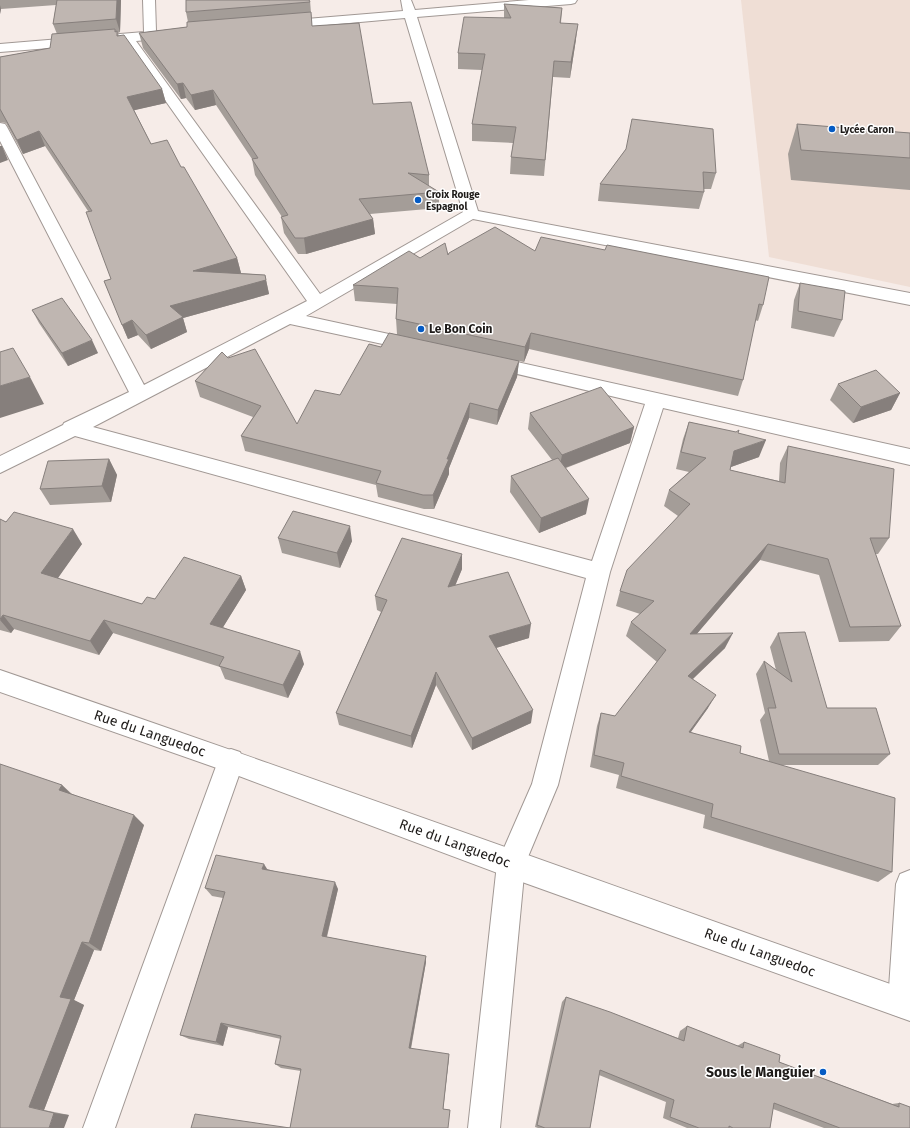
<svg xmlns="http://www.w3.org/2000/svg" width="910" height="1128" font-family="'Fira Sans',sans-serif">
<rect width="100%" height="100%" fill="#f6ece8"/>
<path fill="#efded5" d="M741 0H910V287L769 257Z"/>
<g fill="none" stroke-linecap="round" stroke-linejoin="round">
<defs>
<path id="minor" d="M143 0H155L156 31H174L176 34 174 37 170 38 136 41 320 294 463 212 405 18 282 29 278 28 276 25 278 22 282 21 403 11 401 0H411L415 10 529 0H577L575 3 571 4 417 17 478 211 910 293V305L473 219 306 316 421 341 424 345 421 349 415 351 290 324 93 427 592 561 645 404 483 366 481 362 483 358 490 356 910 449V465L663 408 610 572 558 785 525 864 500 1128H468L497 864 532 784 586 578 75 436 0 473V456L63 425 64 423 129 392 0 141V123L5 124 7 127 144 385 307 301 124 42 0 52V44L144 32Z
M231 749 240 752 244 761 115 1128H83L218 761 222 752Z
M910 870V1015L903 1018 892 1014 888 1003 896 884 900 874Z"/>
<path id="major" d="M0 670C304 774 607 884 910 991V1021L511 878 231 773 0 692Z"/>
</defs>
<use href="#minor" stroke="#a19894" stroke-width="2"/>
<use href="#major" stroke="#a19894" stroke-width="2"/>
<use href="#minor" fill="#fff" fill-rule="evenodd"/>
<use href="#major" fill="#fff" fill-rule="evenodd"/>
</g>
<path fill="#a49d98" d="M0 0H121L120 32 118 33 119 36 162 89 166 103 134 110 151 144 181 167 237 258 241 273H239L265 275 269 294 183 318 187 332 151 349 138 335 128 339 104 281 111 279 88 211 45 146 23 154 6 123 0 122V57L50 48 57 34 53 24 56 5 1 9 0 14Z
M310 0 312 26 429 175V186L439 192V208L370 214 373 219 375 234 306 254H298L284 233 281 217H282L255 175 252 159 216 105 195 110 186 98 181 99 143 48 139 33 187 27 188 22 186 12Z
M504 4 562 8 561 23 576 39 570 78 553 77 544 176 510 174 511 157 513 143 472 141V124L482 70 458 69V53L504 18Z
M797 124 910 133V190L791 180 788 154Z
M626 149 716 173 711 189H704V192L699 209 598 201 600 184Z
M535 251 763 305 758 321 755 320 743 380 738 396 529 349 524 362 519 361 517 377 497 425 469 418 449 468V474L434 509H424L378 497 376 485 245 451 241 436 253 417 200 397 195 381 222 352 297 424 340 395 381 347 397 334 396 319 397 304 355 301 353 285 420 258 448 255Z
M800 283 842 320 834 337 791 328 794 300Z
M32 310 98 353 68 366 39 323Z
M838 384 900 393 891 410 853 423 830 400Z
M530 413 634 427 630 443 566 468 586 514 539 533 510 492 511 476 552 460 528 429Z
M689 422 738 433 759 457 731 467 730 470 779 481 780 463 788 446 889 538 878 554H875L901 626 889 641 839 642 819 575 760 560 696 634 725 648 692 680 708 708 691 732 740 753 769 761 760 720 765 713 756 674 764 661 776 670 770 647 778 633 827 708 890 754 878 765H782L892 872 878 882 703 828 705 815 616 788 619 775 590 767 597 726 601 713 615 716 657 662 626 636 631 622 640 614 616 606 620 591 678 516 664 506 669 490 689 472 676 469 683 439Z
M109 459 117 475 111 502 50 505 40 489Z
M0 519 6 522 82 544 57 578 142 604 155 599 241 576 246 590 223 627 304 664 288 698 225 679 220 667 113 633 99 655 14 629 11 633 0 630Z
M278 538 352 541 340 568 282 553Z
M462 569 455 585 529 638 496 648 531 723 472 750 436 685 412 748 339 725 336 713 381 612 377 610 375 596Z
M62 785 72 794 144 825 101 951 94 950 74 1000 84 1005 44 1110 69 1115 0 1128Z
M267 869 338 889 327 937 426 956V962L411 1049 449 1057 443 1109 450 1110V1112L290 1128 301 1071 281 1068 275 1064 281 1039 228 1027 223 1046 189 1039 180 1035 223 898 212 896 205 888Z
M566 997 678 1038 680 1031 687 1026 737 1046 744 1042 779 1062 892 1104 899 1103 910 1128H824L773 1109 770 1128H687L663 1118 666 1102 599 1075 590 1128H538L535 1127 562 1002Z"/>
<path fill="#867f7c" d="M117 0H121L120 32 116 19Z
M0 5 1 9 0 14Z
M578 24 576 39 570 78 571 62Z
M183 83 186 98 181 99 177 84Z
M162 89 166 103 131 111 127 97Z
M213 90 216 105 195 110 191 95Z
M39 131 45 146 23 154 17 140Z
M0 146H2L8 160 0 163Z
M373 219 375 234 306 254 304 238Z
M237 258 241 273 197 286 193 271Z
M265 275 269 294 183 318 187 332 151 349 146 335 170 306Z
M132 320 138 335 128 339 122 325Z
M531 333 529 349 524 362 525 347Z
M92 340 98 353 68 366 62 353Z
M519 361 517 377 497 425 498 410Z
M30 377 44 404 0 418V386Z
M900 393 891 410 853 423 861 407Z
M470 403 469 418 449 468V474L434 509 433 495 447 459Z
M634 427 630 443 559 470 562 455Z
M766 440 759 457 728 468 734 451Z
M109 459 117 475 111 502 102 486Z
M589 499 586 514 539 533 541 518Z
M350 526 352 541 340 568 337 553Z
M73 529 82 544 51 588 41 573Z
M768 544 760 560 684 649 690 634Z
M462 554V569L449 601 448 587Z
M241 576 246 590 217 637 210 624Z
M3 615 14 629 11 633 0 620Z
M104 620 113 633 99 655 90 641Z
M531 624 529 638 489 650V636Z
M733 633 725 648 681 690 688 676Z
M300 651 304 664 288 698 283 685Z
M436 672V685L412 748 411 736Z
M716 695 708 708 682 744 689 732Z
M533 710 531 723 472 750V738Z
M62 785 73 796 59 790Z
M134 815 144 825 101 951 89 943Z
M264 864 269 872 262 869Z
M335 882 338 889 325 943 322 936Z
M82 942 94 950 74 1000 84 1005 44 1110 29 1107 60 997Z
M426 956V962L410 1052 409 1048Z
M221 1023 228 1027 223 1046 216 1042Z
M449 1054V1057L443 1111V1109Z
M54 1113 69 1115 64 1128H49Z"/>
<path fill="#bfb6b1" stroke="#867f7c" d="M57 0H117L116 19 53 24Z
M186 0H309L310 2 186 12Z
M504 4 562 8 560 23 578 24 571 62 554 61 545 160 511 157 516 127 472 124 485 54 458 53 464 17 511 18Z
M311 12 312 26 359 23 373 104 411 102 429 175 408 173 439 192 359 199 373 219 304 238H295L281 217 288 215 252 159 258 158 213 90 191 95 183 83 177 84 139 33 187 27V22Z
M115 29V32L117 31V36L124 35 162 89 127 97 151 144 167 140 181 167H184L237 258 193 271 265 275 266 280 170 306 183 317 146 335 132 320 122 325 104 281 111 279 86 212 92 211 39 131 17 140 0 109V57L50 48 52 34Z
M632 119 713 129 716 173 703 172 704 192 600 184 626 149Z
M797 124 910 133V158L801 150Z
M495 227 535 251 541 237 605 250 607 245 769 277 763 305 759 304 743 380 531 333 525 347 396 319 398 288 353 285 409 251 420 258 445 243 448 255 449 253Z
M800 283 845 291 842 320 798 311Z
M62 298 92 340 62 353 32 310Z
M389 333 519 361 498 410 470 403 447 459H449L433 495H423L376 483 381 471 241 436 261 406 195 381 222 352 228 358 255 349 297 424 315 390 340 395 369 344 381 347Z
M13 348 30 377 0 386V352Z
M876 370 900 393 861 407 838 384Z
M601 387 634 427 562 455 530 413Z
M689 422 736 432 739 430 738 433 766 440 734 451 730 470 785 483 788 446 894 469 889 538H870L901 626 850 627 828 559 768 544 690 634 733 633 688 676 716 695 689 732 741 746 740 753 895 798 892 872 711 817 713 804 621 776 624 763 594 755 601 713 615 716 666 650 631 622 654 601 620 591 627 570 690 504 669 490 706 458 681 452Z
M558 458 589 499 541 518 511 476Z
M109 459 102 486 40 489 48 461Z
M293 511 350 526 337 553 278 538Z
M14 512 73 529 41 573 142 604 147 597 155 599 184 557 241 576 210 624 300 651 283 685 219 666 224 657 104 620 90 641 3 615 0 619V519L6 522Z
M402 538 462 554 448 587 508 572 531 624 489 636 533 710 472 738 436 672 411 736 336 713 387 600 375 596Z
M805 632 827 708H876L890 754H779L768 708H776L764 661 792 682 778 633Z
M0 764 62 785 59 790 134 815 89 943 82 942 60 997 71 999 29 1107 54 1113 49 1128H0Z
M216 855 264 864 262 869 335 882 322 936 426 956 409 1048 449 1054 443 1109 450 1110 448 1128H191L195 1114 290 1128 301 1069 275 1064 281 1036 221 1023 216 1042 180 1035 225 892 205 888Z
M566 997 610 1012 684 1041 687 1026 743 1048 744 1042 780 1055 779 1062 899 1107V1103L910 1107V1128H840L774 1103 770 1128H733L729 1126V1128H699L670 1117 674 1100 600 1070 590 1128H545L537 1125Z"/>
<g fill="#055bc4" stroke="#fff" stroke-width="1.5">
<circle cx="832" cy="129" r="4"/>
<circle cx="418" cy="200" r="4"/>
<circle cx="421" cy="329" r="4"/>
<circle cx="823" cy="1072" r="4"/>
</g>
<g text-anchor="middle" stroke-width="3" stroke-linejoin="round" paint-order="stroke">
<g font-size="10" font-weight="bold" fill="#1e1b19" stroke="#fff" text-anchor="start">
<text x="840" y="133">Lycée Caron</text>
<text x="426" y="198">Croix Rouge<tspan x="426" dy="12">Espagnol</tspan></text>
</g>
<g font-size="12" font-weight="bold" fill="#1e1b19" stroke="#fff" text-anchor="start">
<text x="429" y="333">Le Bon Coin</text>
</g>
<g font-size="14" fill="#1e1b19" stroke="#fff">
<text transform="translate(150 733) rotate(19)" y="5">Rue du Languedoc</text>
<text transform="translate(455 843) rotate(20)" y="5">Rue du Languedoc</text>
<text transform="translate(760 952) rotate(20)" y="5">Rue du Languedoc</text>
</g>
<g font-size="14" font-weight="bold" fill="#1e1b19" stroke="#fff" text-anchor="end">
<text x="815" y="1077">Sous le Manguier</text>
</g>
</g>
</svg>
